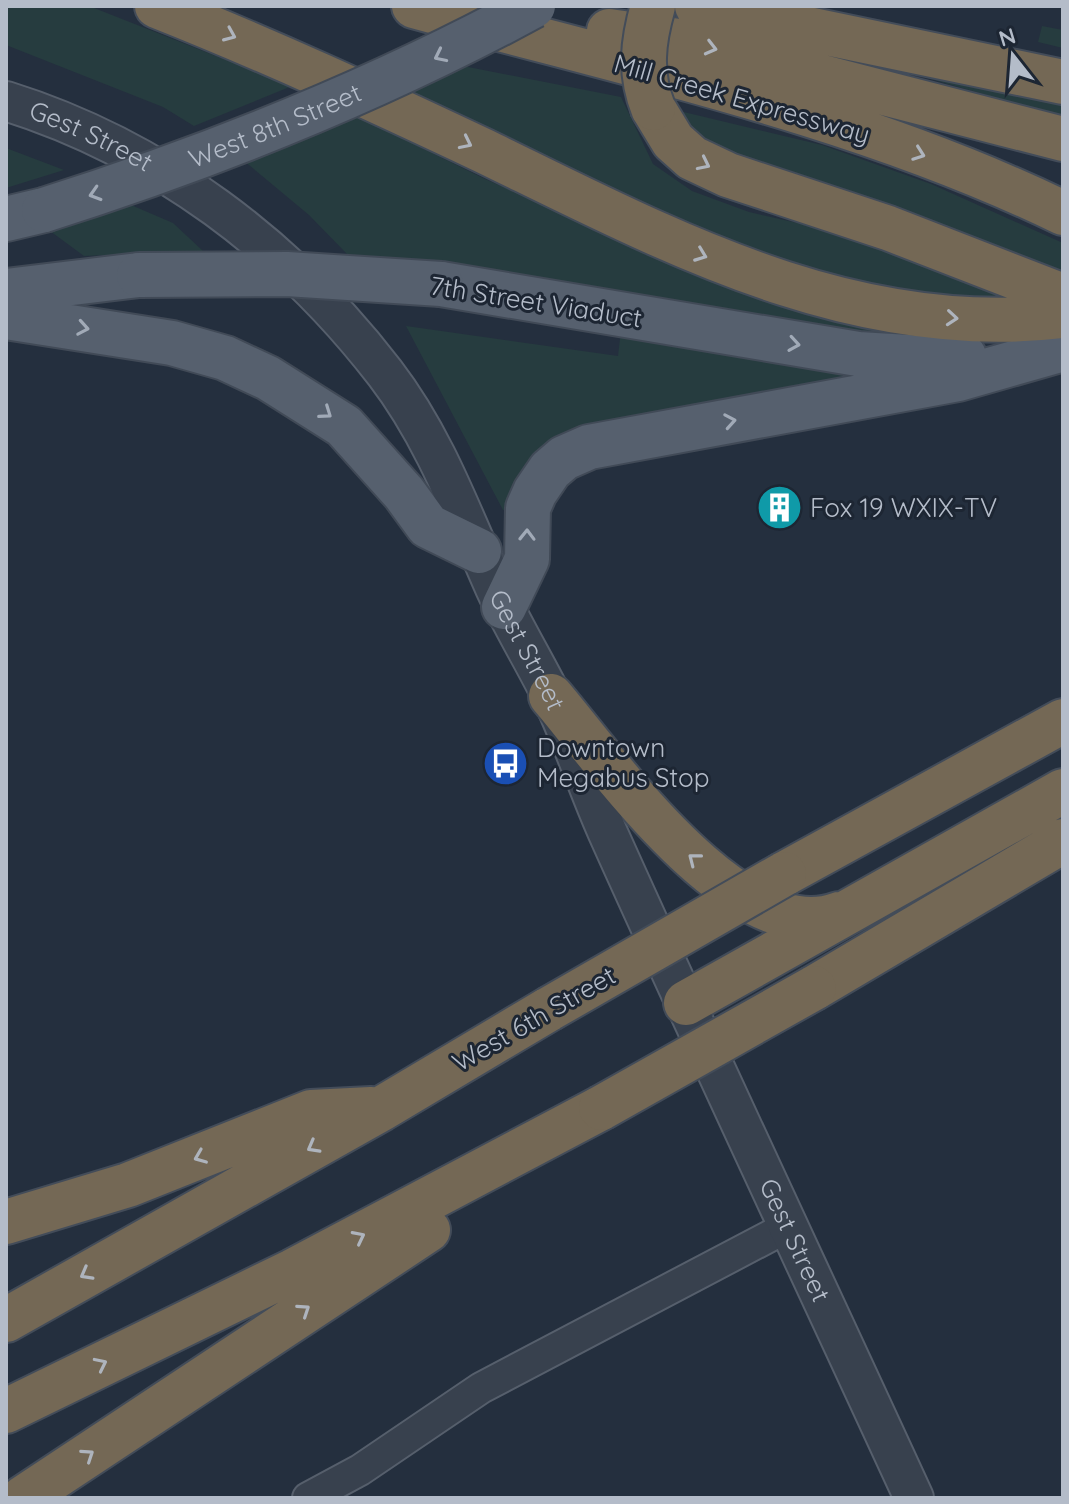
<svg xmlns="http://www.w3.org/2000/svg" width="1069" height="1504" font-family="Quicksand,sans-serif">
<rect width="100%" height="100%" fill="#242f3e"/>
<path fill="#263c3f" d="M6 6H89L292 86 194 126 163 107 6 45Z
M1042 26 1063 30V48L1038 42Z
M850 56 1063 99V117Z
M458 65 621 97 653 164 692 191 749 212 846 234 1019 296 978 303 778 269 402 94Z
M667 108 822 145 931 184 1063 243V271L954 230 708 151Z
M353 114 485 179 647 248 923 332 921 343 347 254 309 215 243 160Z
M6 148 64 170 6 188Z
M124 202 173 223 203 251 84 256 46 228Z
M406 326 618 356 621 330 872 372 657 420 516 510H503Z"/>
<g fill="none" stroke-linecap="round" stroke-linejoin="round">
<defs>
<path id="minor" d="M308 1498 360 1470 481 1388 789 1226"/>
<g id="tertiary">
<path id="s1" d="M6 101C159 149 288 247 385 373 435 438 462 514 495 588 512 625 533 659 551 695 572 739 587 786 607 831 707 1054 812 1276 914 1498"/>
</g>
<path id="primary" d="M6 219 44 210
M441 284 858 354 925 358 964 356
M6 291 139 275
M6 317 172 343 225 358 268 378 344 426 404 493 428 526 479 551
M504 607 527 559 528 508 535 492 550 470 564 458 589 447 958 379 1063 349"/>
<path id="motorway" d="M157 6C268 50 376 100 484 151 667 240 852 341 1063 316
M414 6C632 66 859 114 1063 213
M697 6 1063 82
M609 31 686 42 1063 139
M653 108 673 141 692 158 728 175 888 228 1063 296
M551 696C608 763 738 952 839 914
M784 874 1063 721
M814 988 1063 841
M686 1003 1063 791
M6 1222 128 1185 311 1112 371 1109
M6 1320 381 1109 549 1009
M6 1411 293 1271 601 1108
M23 1498 428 1230"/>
</defs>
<use href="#minor" stroke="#565f6c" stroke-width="34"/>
<use href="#tertiary" stroke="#565f6c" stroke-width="42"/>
<use href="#primary" stroke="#414a57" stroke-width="48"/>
<use href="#motorway" stroke="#434c59" stroke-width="48"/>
<use href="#minor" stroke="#38414e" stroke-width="30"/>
<use href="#tertiary" stroke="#38414e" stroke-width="38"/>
<use href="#primary" stroke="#56606e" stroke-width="44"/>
<use href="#motorway" stroke="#746855" stroke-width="44"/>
<defs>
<g id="primary-bridge">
<path id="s2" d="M44 210C214 156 376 91 533 6"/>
<path d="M139 275 287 274 441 284"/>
</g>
<path id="motorway-bridge" d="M653 6C643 41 639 73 653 108
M549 1009 784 874
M601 1108 814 988"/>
</defs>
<use href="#primary-bridge" stroke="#414a57" stroke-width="48" stroke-linecap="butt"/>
<use href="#motorway-bridge" stroke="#434c59" stroke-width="48" stroke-linecap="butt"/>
<use href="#primary-bridge" stroke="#56606e" stroke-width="44"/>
<use href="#motorway-bridge" stroke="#746855" stroke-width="44"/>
</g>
<defs><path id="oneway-chevron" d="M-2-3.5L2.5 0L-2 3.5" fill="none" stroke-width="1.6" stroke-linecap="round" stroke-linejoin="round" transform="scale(2)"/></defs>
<g stroke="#aeb4bd">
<use href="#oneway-chevron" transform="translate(230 35) rotate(23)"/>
<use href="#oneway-chevron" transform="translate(711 48) rotate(14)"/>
<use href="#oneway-chevron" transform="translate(466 143) rotate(26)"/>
<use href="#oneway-chevron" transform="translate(919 154) rotate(20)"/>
<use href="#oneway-chevron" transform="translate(704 164) rotate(26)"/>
<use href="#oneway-chevron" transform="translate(701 255) rotate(21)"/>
<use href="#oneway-chevron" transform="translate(952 318) rotate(5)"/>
<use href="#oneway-chevron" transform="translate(694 859) rotate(-142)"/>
<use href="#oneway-chevron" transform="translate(313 1147) rotate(151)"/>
<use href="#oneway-chevron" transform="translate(200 1157) rotate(158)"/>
<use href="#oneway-chevron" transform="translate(359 1237) rotate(-27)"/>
<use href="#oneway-chevron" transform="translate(86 1274) rotate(151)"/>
<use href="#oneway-chevron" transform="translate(304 1310) rotate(-34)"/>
<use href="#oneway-chevron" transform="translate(101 1364) rotate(-26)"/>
<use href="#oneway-chevron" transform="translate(88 1455) rotate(-34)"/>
</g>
<g stroke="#a1aab7">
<use href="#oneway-chevron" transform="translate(440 56) rotate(154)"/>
<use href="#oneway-chevron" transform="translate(95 194) rotate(163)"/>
<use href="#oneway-chevron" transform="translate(83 328) rotate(10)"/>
<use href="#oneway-chevron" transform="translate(794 344) rotate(9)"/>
<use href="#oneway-chevron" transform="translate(326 413) rotate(35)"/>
<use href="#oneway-chevron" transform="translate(730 421) rotate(-10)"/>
<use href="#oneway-chevron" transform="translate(527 535) rotate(-89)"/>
</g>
<defs>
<symbol id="building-disc" viewBox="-11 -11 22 22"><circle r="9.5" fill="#0f9aa8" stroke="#1d2633"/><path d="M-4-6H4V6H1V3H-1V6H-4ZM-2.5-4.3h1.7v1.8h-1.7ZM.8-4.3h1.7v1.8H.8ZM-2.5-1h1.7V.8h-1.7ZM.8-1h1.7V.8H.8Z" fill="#fff"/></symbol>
<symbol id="bus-disc" viewBox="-11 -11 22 22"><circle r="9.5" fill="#1a4fb4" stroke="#1d2633"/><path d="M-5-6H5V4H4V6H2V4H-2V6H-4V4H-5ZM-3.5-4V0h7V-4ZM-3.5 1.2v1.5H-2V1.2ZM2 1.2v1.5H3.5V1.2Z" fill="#fff"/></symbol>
</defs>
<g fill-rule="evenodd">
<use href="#building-disc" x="754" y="482" width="51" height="51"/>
<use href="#bus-disc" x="480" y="738" width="51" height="51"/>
</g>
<g text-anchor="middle" stroke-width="6" stroke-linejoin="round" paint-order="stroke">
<g font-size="26" fill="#b4bcc9" stroke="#1d2633">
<text transform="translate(742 99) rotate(16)" y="9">Mill Creek Expressway</text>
<text dy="9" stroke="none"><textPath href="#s2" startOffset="246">West 8th Street</textPath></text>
<text dy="9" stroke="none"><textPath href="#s1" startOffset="92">Gest Street</textPath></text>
<text transform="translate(536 302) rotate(9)" y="9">7th Street Viaduct</text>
<text dy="9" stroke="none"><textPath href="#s1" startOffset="786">Gest Street</textPath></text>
<text transform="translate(534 1019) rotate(-30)" y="9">West 6th Street</text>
<text dy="9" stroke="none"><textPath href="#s1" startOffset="1434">Gest Street</textPath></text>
</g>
<g font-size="26" fill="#b4bcc9" stroke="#1d2633" text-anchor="start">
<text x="810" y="517">Fox 19 WXIX-TV</text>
<text x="537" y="757">Downtown<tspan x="537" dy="30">Megabus Stop</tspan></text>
</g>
</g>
<rect width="1069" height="1504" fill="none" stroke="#b4bcc9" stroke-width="16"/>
<g transform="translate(1013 56) rotate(343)" stroke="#1d2633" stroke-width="6" paint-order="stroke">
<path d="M0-6L14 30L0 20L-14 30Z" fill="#b4bcc9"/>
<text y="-12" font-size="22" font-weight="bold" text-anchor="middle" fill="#b4bcc9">N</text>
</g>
</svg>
